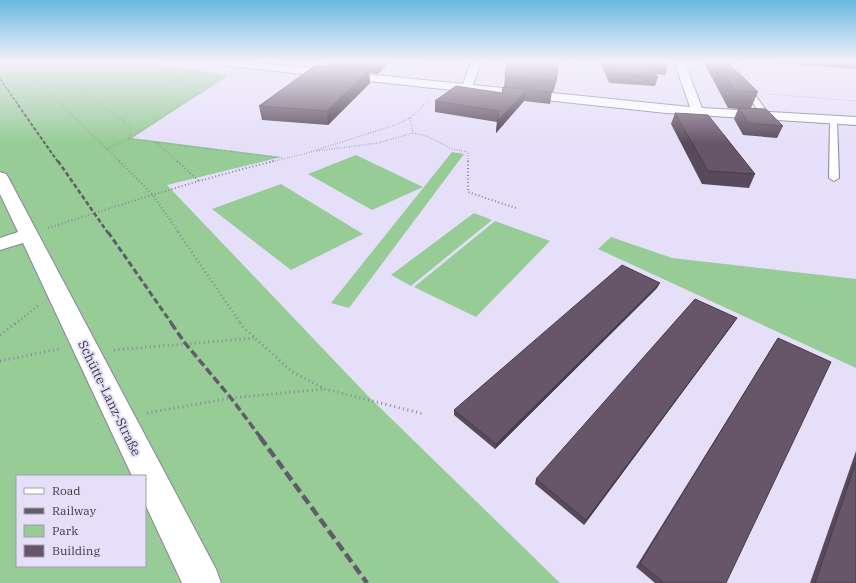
<svg xmlns="http://www.w3.org/2000/svg" width="856" height="583" font-family="'IBM Plex Serif',serif">
<rect width="100%" height="100%" fill="#e6dff9"/>
<path fill="#97cc97" fill-rule="evenodd" d="M0 61H128L229 75 132 138 281 157 167 185 368 396 560 583H0ZM17 476H145V566H17Z
M452 152 464 154 349 308 331 303Z
M356 155 423 187 372 210 308 174Z
M281 184 363 234 291 270 212 209Z
M474 213 492 220 411 286 391 275Z
M495 221 550 241 476 317 414 287Z
M611 237 672 258 856 279V368L598 249Z"/>
<g fill="none" stroke-linecap="round" stroke-linejoin="round">
<defs>
<path id="service" d="M725 61H731L770 116 769 118H763Z
M830 118H836L837 120 839 178 834 181 829 178Z"/>
<path id="minor" d="M206 61H239L463 84 471 61H481L473 85 690 107 674 61H684L702 108 856 117V125L666 113 210 64Z
M0 172 6 174 8 177 216 569 221 583H182L145 504V476H132L23 243 0 250V238L18 232 0 194Z"/>
</defs>
<use href="#service" stroke="#8a839b" stroke-width="2"/>
<use href="#minor" stroke="#8a839b" stroke-width="2"/>
<path stroke="#8c8799" stroke-width="1" stroke-dasharray="0.5 1.5" stroke-linecap="butt" d="M19 61 63 106
M50 61 68 74 83 91 102 106
M128 61 199 70
M572 61 577 84
M395 63 423 64
M747 63 856 71
M0 76 68 74 89 61
M167 85 200 72
M769 94 856 101
M178 106 226 78
M423 106 429 100"/>
<path stroke="#8c8799" stroke-width="1.5" stroke-dasharray="0.5 2" stroke-linecap="butt" d="M62 105 120 162
M100 105 122 120 131 129 129 139 155 142
M410 118 413 133 427 136 452 149 468 152V162
M106 149 129 139 180 105
M317 151 378 143 413 133
M178 162 155 142 283 158
M270 162 304 154 395 125 410 118 424 105"/>
<path stroke="#8c8799" stroke-width="2" stroke-dasharray="1 2.5" stroke-linecap="butt" d="M119 161 152 194 179 233
M177 161 199 181
M468 161V192L516 208
M48 228C123 204 197 180 274 161"/>
<path stroke="#8c8799" stroke-width="2.5" stroke-dasharray="1 3" stroke-linecap="butt" d="M178 232 241 324
M15 324 39 305"/>
<path stroke="#8c8799" stroke-width="3" stroke-dasharray="1 3.5" stroke-linecap="butt" d="M240 323 244 328 291 371 325 389 424 414
M0 335 16 323
M114 350 255 338
M0 361 59 349
M147 413 231 398 324 389"/>
<use href="#service" fill="#fff" fill-rule="evenodd"/>
<use href="#minor" fill="#fff" fill-rule="evenodd"/>
<path stroke="#605c6a" stroke-width="1.5" stroke-dasharray="3 1.5" stroke-linecap="butt" d="M0 79 19 106"/>
<path stroke="#605c6a" stroke-width="2" stroke-dasharray="3.5 2" stroke-linecap="butt" d="M18 105 58 162"/>
<path stroke="#605c6a" stroke-width="2.5" stroke-dasharray="4.5 2.5" stroke-linecap="butt" d="M58 161 108 233"/>
<path stroke="#605c6a" stroke-width="3" stroke-dasharray="6 3" stroke-linecap="butt" d="M108 232 172 324"/>
<path stroke="#605c6a" stroke-width="3.5" stroke-dasharray="8 3.5" stroke-linecap="butt" d="M171 323 185 343 231 398 261 438"/>
<path stroke="#605c6a" stroke-width="4.5" stroke-dasharray="10 4.5" stroke-linecap="butt" d="M260 437 367 583"/>
</g>
<path fill="#594a5b" d="M327 61H386V65L378 74 369 73 370 83 328 125 262 120 259 106 328 66Z
M600 61H664L668 66 665 75 656 74 658 77 655 86 609 83Z
M703 61H731V66L758 92 751 108 783 126 777 138 743 135 734 119 738 109 728 108Z
M750 61H856V69Z
M505 76 557 79 553 92 504 87Z
M503 87 552 92 550 104 524 101 496 133 497 122 435 112V101L502 93Z
M675 113 755 174 749 188 702 184 671 124Z
M657 288 495 449 454 415V410Z
M733 324 584 525 535 484 536 479Z
M778 338 726 583H655L636 567Z
M856 451V583H810Z"/>
<path fill="#483c4a" d="M377 61H386V65L378 74Z
M369 70 370 83 328 125 327 111Z
M558 70 557 79 553 92 555 81Z
M526 91 524 101 496 133 497 121Z
M660 283 657 288 495 449 496 444Z
M737 318 733 324 584 525 586 520Z"/>
<path fill="#67566a" stroke="#483c4a" d="M507 61H557L558 70 555 81 505 76Z
M606 61H664L668 66 650 65 658 77 611 74Z
M716 61H731V66L758 92 735 91Z
M316 65 369 70 327 111 259 106Z
M456 86 502 93 503 87 552 92 551 93 526 91 497 121 499 111 435 101Z
M739 108 766 109 783 126 748 123Z
M675 113 708 115 755 174 708 171Z
M622 265 660 283 496 444 454 410Z
M695 299 737 318 586 520 536 479Z
M778 338 831 362 726 583H664L640 563Z
M856 462V583H815Z"/>
<linearGradient id="sky" x2="0" y2="1"><stop stop-color="#67b9e2"/><stop offset="0.43" stop-color="#f4f1fc"/><stop offset="1" stop-color="#f4f1fc" stop-opacity="0"/></linearGradient>
<rect width="856" height="143" fill="url(#sky)"/>
<g text-anchor="middle" stroke-width="4" stroke-linejoin="round" paint-order="stroke">
<g font-size="13" fill="#3c3943" stroke="#e6dff9">
<text transform="translate(110 398) rotate(64)" y="5">Schütte-Lanz-Straße</text>
</g>
</g>
<rect x="16" y="475" width="130" height="92" fill="#e6dff9" stroke="#a29db0"/>
<rect x="24" y="488" width="20" height="6" fill="#ffffff" stroke="#a29db0"/>
<text x="52" y="495" font-size="12" fill="#3c3943">Road</text>
<rect x="24" y="508" width="20" height="6" fill="#605c6a" stroke="#a29db0"/>
<text x="52" y="515" font-size="12" fill="#3c3943">Railway</text>
<rect x="24" y="525" width="20" height="12" fill="#97cc97" stroke="#a29db0"/>
<text x="52" y="535" font-size="12" fill="#3c3943">Park</text>
<rect x="24" y="545" width="20" height="12" fill="#67566a" stroke="#a29db0"/>
<text x="52" y="555" font-size="12" fill="#3c3943">Building</text>
</svg>
